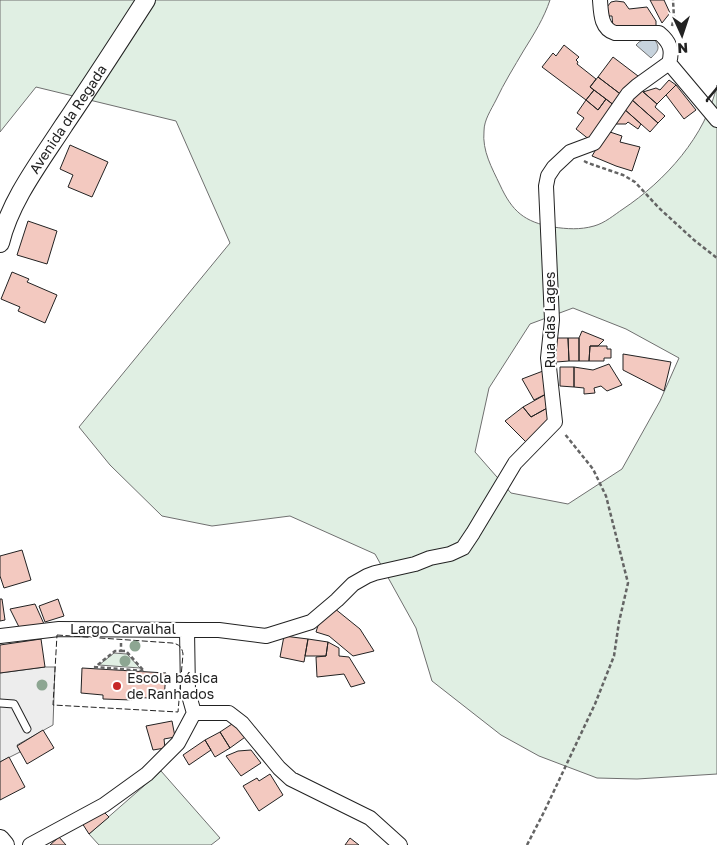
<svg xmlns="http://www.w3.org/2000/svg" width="717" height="845" font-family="'Golos Text',sans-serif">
<rect width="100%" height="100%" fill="#fff"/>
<path fill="#e0efe3" stroke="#6f6f6f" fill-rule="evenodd" d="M0 0H550C544 18 534 34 524 50 514 67 504 83 496 100 491 110 484 120 484 131 482 151 492 168 500 185 512 211 524 222 553 227 567 229 580 230 594 226 605 223 614 215 623 209 665 181 706 136 717 85V774L637 779 597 778 539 756 501 735 432 681 416 628 375 554 290 516 212 526 162 516 110 465 79 427 230 243 176 121 36 87 0 132ZM573 308 626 329 679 358 660 401 622 469 568 504 511 493 475 452 489 388 530 324Z
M114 653 127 654 140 668 99 665Z
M161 771 220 838 211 845H99L89 834Z"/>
<path fill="#ededed" stroke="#6f6f6f" d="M45 667H55L53 725 17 745 20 752 0 762V673Z"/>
<path fill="#c7d3dd" stroke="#6f6f6f" d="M645 39H654C661 48 658 51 651 58L636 45 639 42Z"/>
<path fill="#f3c9c0" stroke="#222" d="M650 0H664L670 13 662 23Z
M616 1 624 2 629 9 647 7 656 21V28H613L612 16H607V7L611 2Z
M564 45 579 57 576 60 578 62 577 64 596 79 590 87 594 90 586 100 542 67 553 53 556 56Z
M613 57 638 76 623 96 598 77Z
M598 77 623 96 615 106 590 87Z
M669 80 676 85 657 104 643 92 656 88 660 90Z
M676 85 696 110 684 119 666 95Z
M640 89 657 104 655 107 665 116 658 123 631 99Z
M594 90 606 99 598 110 586 100Z
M606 99 615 106 590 140 576 129 584 118 577 113 586 100 598 110Z
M631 99 658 123 650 132 623 108Z
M623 108 641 124 638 129 628 122 626 124H614Z
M607 131 622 136 620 142 640 147 632 171 616 166 592 156Z
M70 145 108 162 92 197 68 187 73 175 60 169Z
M28 221 57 231 47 264 17 255Z
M12 272 29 279 27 282 57 295 45 323 18 311 20 307 1 299Z
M582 331 604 340 598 346H590L589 361H579V338Z
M555 338H568L569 361 556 362Z
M568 338H579V361H569Z
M590 346H607V349H611V358H604V361H589Z
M623 354 671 362 664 391 623 370Z
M609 364 622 385 607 391 601 386 594 388 595 393 584 394V388L574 387V367L593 370Z
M560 367H574V387L560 386Z
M543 371 548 393 534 400 522 379Z
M548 393 549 407 531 417 523 407Z
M523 407 531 417 549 407 552 422 527 443 505 421Z
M22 550 31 580 4 588 0 576V556Z
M0 599H2L5 620 0 621Z
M58 599 64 616 45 622 39 606Z
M35 604 44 624 20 629 10 609Z
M334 608 360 629 374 651 353 656 329 636 316 632 320 619Z
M284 636 308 639 304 662 280 657Z
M41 639 45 667 0 673V645Z
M308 639 328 642 326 656H305Z
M328 642 339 648V656L349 657 365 683 351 687 344 674 317 677 316 657 326 656Z
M82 668 166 673 164 699 132 697V700L103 699V695L81 693Z
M172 721 175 737 164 739 165 748 153 750 146 726Z
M232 724 248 735 230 748 220 732Z
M43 730 54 748 27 764 17 746Z
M220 732 230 748 215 757 205 740Z
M205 740 211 750 189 765 183 755Z
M251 750 261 763 241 776 226 756 238 751Z
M9 757 25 787 0 800V762Z
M270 774 283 795 259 811 243 786 257 778 259 781Z
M104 812 109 817 89 834 82 823Z
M59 837 66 845H50Z
M350 838 359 845H345Z"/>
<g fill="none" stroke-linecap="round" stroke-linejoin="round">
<defs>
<path id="service" d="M0 703 14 704 27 729"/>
<path id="minor" d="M669 63 717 120
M187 630H219L266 636 311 622 337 600 353 584 367 576 375 573 415 564 430 558 450 554 463 548 473 533 515 463 555 422 548 358 552 320 546 186 548 176 554 167 570 152 594 143 628 94 637 86 669 63C673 50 670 42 659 33H615C601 29 601 14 600 0
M0 636 59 629 187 630 188 692 194 713 178 743 147 774 104 805 30 845
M194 713H229L242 723 279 768 291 779 370 818 400 845"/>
<g id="tertiary">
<path id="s1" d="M0 243C10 201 40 162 64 125 92 84 119 42 146 0"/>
<path d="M0 839 5 845"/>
</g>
</defs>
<use href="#service" stroke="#222" stroke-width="9"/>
<use href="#minor" stroke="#222" stroke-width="16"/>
<use href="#tertiary" stroke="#222" stroke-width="20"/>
<path stroke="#646464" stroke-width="2.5" stroke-dasharray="4 2.5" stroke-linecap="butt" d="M672 26 674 18 673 0
M584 161 588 163 623 175 635 182 659 208 694 240 717 258
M121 651H126L144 671 95 667 115 651H121V643
M527 845 544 812 595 704 614 656 619 622 628 583 606 496 593 469 564 433"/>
<use href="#service" stroke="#fff" stroke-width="7"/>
<use href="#minor" stroke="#fff" stroke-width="14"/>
<use href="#tertiary" stroke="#fff" stroke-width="18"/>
<path stroke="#222" stroke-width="1" stroke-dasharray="6 2.5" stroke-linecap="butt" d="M57 635 172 643C179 644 182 647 183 654L178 712 53 705Z"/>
<path stroke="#222" stroke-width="2.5" d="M707 101V100L717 88"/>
</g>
<g fill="#8da692">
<circle cx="135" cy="646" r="5.5"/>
<circle cx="125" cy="661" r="5.5"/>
<circle cx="42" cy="685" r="5.5"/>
</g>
<circle fill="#c62828" stroke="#fff" stroke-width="2" cx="117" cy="686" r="5"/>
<g text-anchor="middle" stroke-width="4" stroke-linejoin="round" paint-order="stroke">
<g font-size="14" fill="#222" stroke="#fff">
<text dy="5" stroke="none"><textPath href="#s1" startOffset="142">Avenida da Regada</textPath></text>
<text transform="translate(550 320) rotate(-90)" y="5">Rua das Lages</text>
<text x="123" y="634">Largo Carvalhal</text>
</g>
<g font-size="14" fill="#222" stroke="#fff" text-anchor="start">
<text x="127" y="683">Escola básica<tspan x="127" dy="16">de Ranhados</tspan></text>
</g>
</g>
<g transform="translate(682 35) rotate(177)" stroke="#ffffff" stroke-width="4" paint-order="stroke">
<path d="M0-4L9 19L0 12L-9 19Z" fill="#222222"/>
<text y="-8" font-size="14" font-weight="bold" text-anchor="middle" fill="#222222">N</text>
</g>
</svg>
